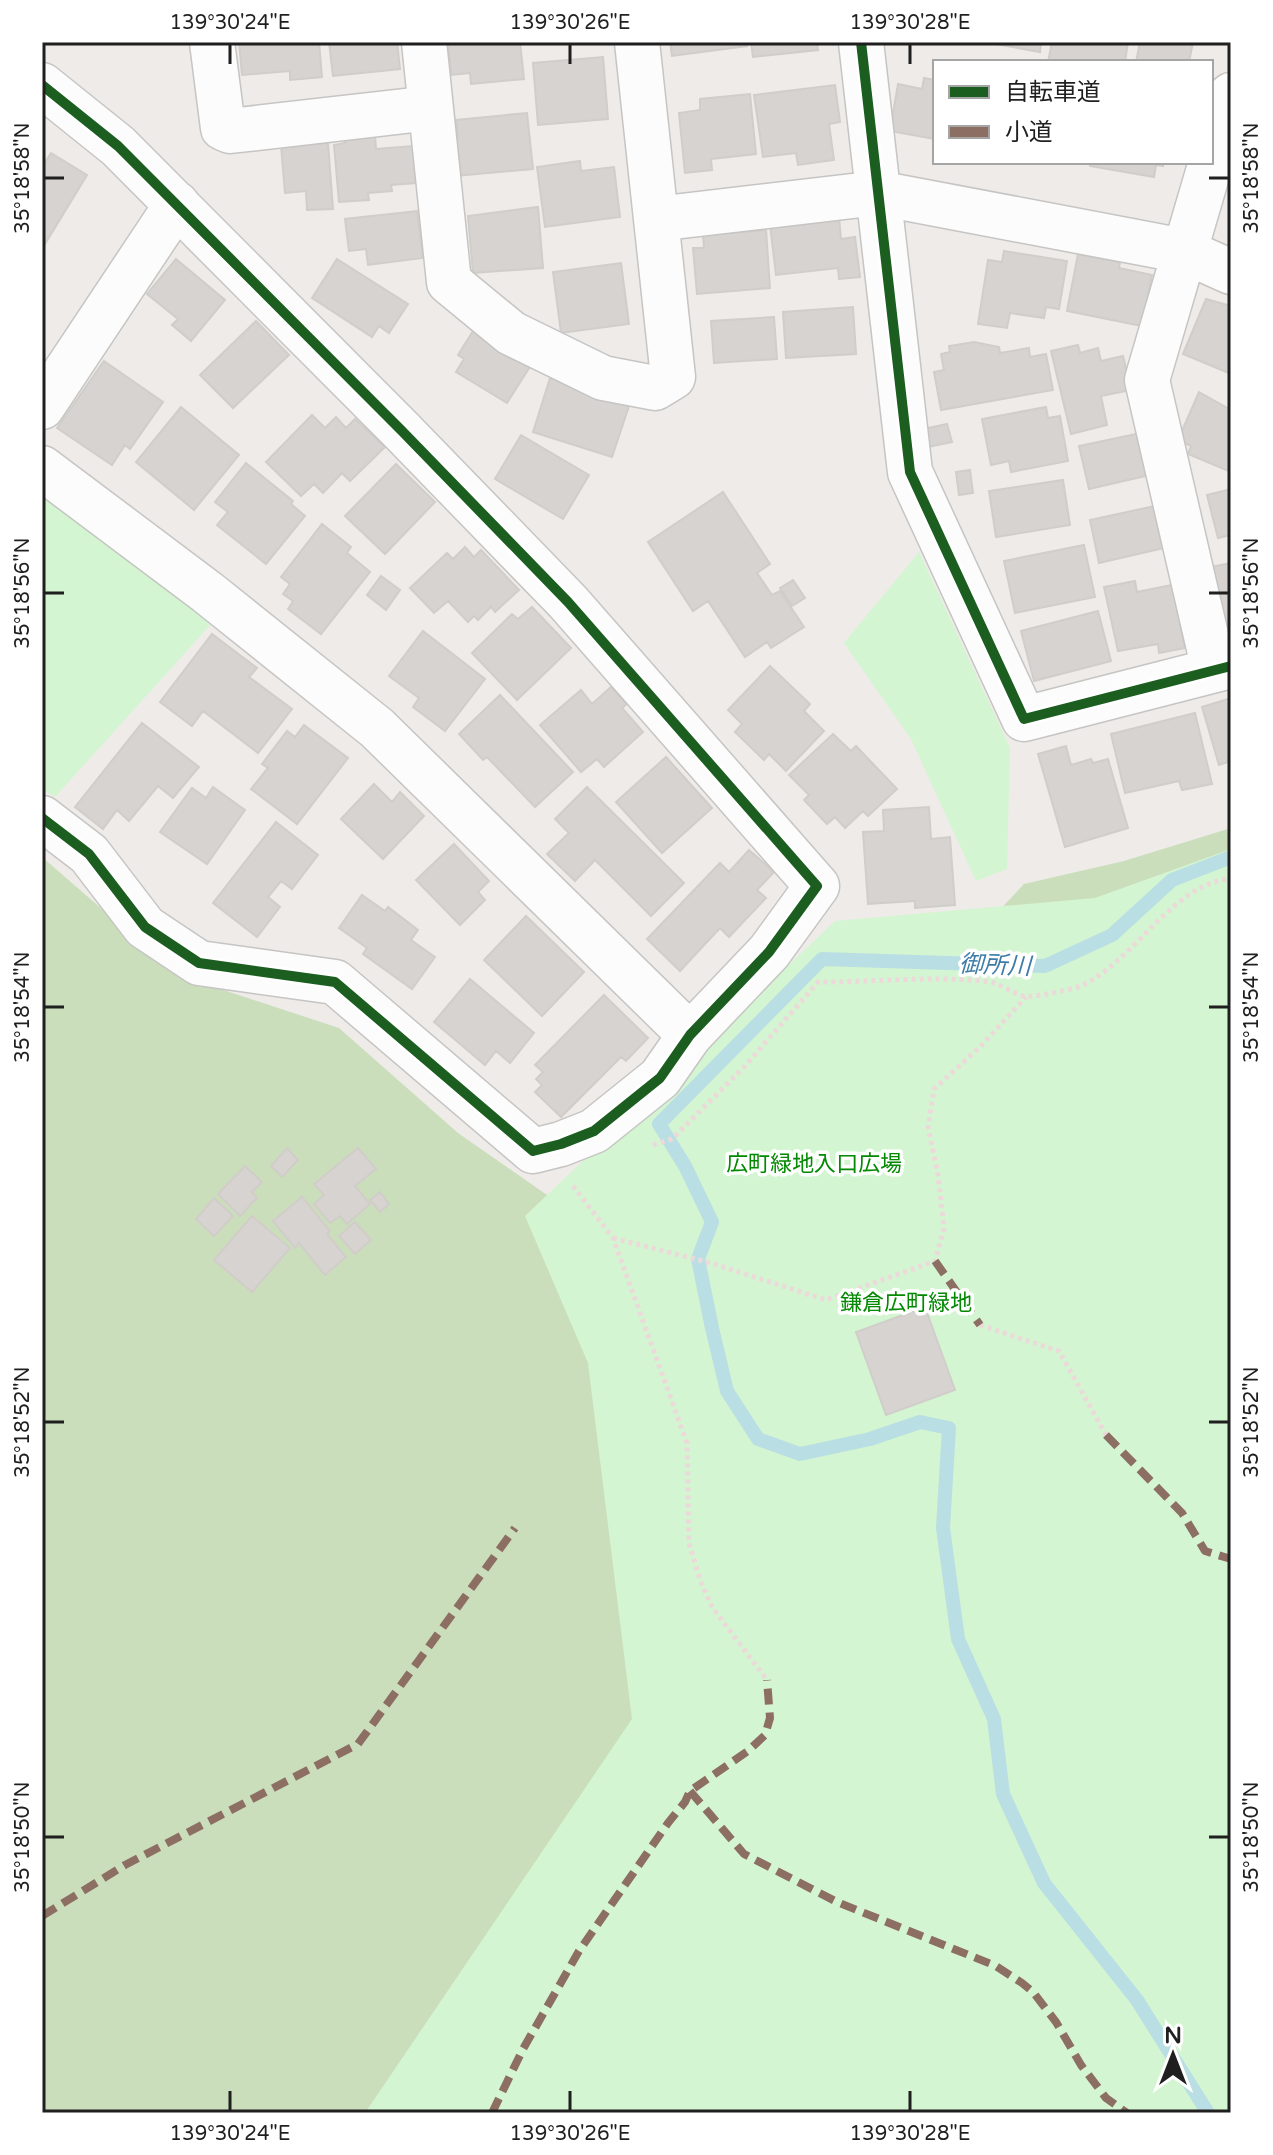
<svg xmlns="http://www.w3.org/2000/svg" width="1273" height="2155" font-family="'Varela Round','Noto Sans JP',sans-serif">
<rect width="100%" height="100%" fill="#eeebe8"/>
<path fill="#cbdebb" d="M1231 828V872L1166 899 995 915 1024 884 1124 861Z
M42 857 178 975 339 1028 458 1133 590 1225 743 1689 413 2113H42Z"/>
<path fill="#d4f5d1" d="M42 495 211 624 55 797 42 789Z
M919 552 1010 748 1007 869 976 881 911 739 844 643Z
M1231 849V2113H365L632 1719 588 1363 525 1216 835 921 1095 898Z"/>
<g fill="none" stroke-linecap="round" stroke-linejoin="round">
<path stroke="#b9dee4" stroke-width="14" d="M1208 2113 1137 2000 1044 1883 1003 1794 994 1719 958 1639 943 1528 949 1428 920 1422 870 1439 800 1454 758 1439 727 1391 712 1328 698 1259 712 1222 685 1166 659 1124 822 959 1045 966 1112 935 1172 880 1231 857"/>
</g>
<path fill="#d6d3d1" stroke="#d1cdc9" stroke-width="2" d="M239 42H319L322 77 290 80V71L242 75Z
M329 42H397L400 69 333 76Z
M448 42H520L524 79 471 84 470 73 451 75Z
M670 42H747V46L672 56Z
M751 42H817L818 50 753 57Z
M985 42H1041L1040 52Z
M1052 42H1128L1125 62H1048Z
M1140 42H1193L1189 62H1136Z
M603 57 608 119 538 125 533 63Z
M924 78 935 80V139L890 131 898 84 922 89Z
M835 85 840 122 829 124 834 160 798 165 796 153 763 157 754 95Z
M750 94 756 154 711 159 712 170 685 173 679 113 700 110V99Z
M527 113 533 169 456 176 452 137H458L456 120Z
M375 135 376 149 413 146 416 183 391 185 392 191 368 193 369 200 339 202 334 145 345 143 344 137Z
M328 143 333 209 307 210 306 191 285 193 281 145Z
M51 153 87 175 42 249V167Z
M580 161 581 171 614 167 620 217 545 227 537 167Z
M1091 162H1163V166L1156 165 1154 177 1090 166Z
M538 207 543 268 473 273 468 216Z
M417 211 423 258 368 265 366 249 349 251 345 219Z
M839 217 841 239 855 237 860 277 839 279 838 268 776 275 770 225Z
M766 230 770 288 697 294 693 248H704L703 235Z
M1004 251 1067 261 1059 309 1046 307 1044 318 1010 313 1007 328 978 324 988 260 1002 262Z
M1078 254 1120 262 1119 268 1152 275 1142 326 1067 311Z
M176 259 225 300 191 341 172 325 178 319 147 294Z
M337 259 408 304 389 333 379 326 372 337 312 298Z
M621 263 629 324 561 333 553 272Z
M1206 299 1231 306V374L1183 354Z
M853 307 856 354 786 358 783 312Z
M774 317 777 359 714 363 711 321Z
M256 321 289 355 233 408 200 375Z
M473 331 531 365 507 403 456 372 464 359 458 355Z
M974 342 999 347 1000 353 1029 348 1030 357 1046 354 1053 390 941 410 934 372 944 370 941 354 950 352 949 346Z
M1078 345 1080 353 1098 348 1101 361 1123 356 1131 390 1101 396 1107 425 1071 434 1051 351Z
M104 361 163 402 130 449 125 445 112 465 57 428Z
M550 378 630 403 612 457 533 432Z
M1199 392 1231 410V472L1188 454 1191 446 1178 440Z
M181 407 239 455 194 510 136 462Z
M1046 407 1048 418 1060 416 1068 461 1011 472 1009 461 991 465 982 419Z
M312 415 325 428 336 417 346 428 355 419 385 447 350 481 342 473 323 493 314 484 301 496 266 462Z
M947 424 952 442 923 448 919 430Z
M1141 433 1150 475 1089 489 1079 446Z
M521 435 589 475 563 519 495 479Z
M246 463 293 501 291 504 305 516 266 564 217 525 228 512 215 502Z
M396 464 435 502 385 554 345 516Z
M970 470 973 493 959 495 956 472Z
M1063 480 1070 525 996 537 989 491Z
M1231 489V535L1218 538 1207 495Z
M723 492 770 564 757 573 772 595 780 591 804 627 771 648 767 642 745 657 708 601 693 611 648 542Z
M1155 506 1164 548 1099 563 1090 520Z
M322 524 351 547 347 553 370 572 321 634 288 609 293 601 283 594 290 584 281 577Z
M1084 545 1095 597 1015 613 1004 561Z
M465 547 474 557 481 550 519 590 495 612 491 607 478 620 474 616 468 622 448 601 434 613 410 588 447 553 453 559Z
M1231 563V623L1222 625 1211 567Z
M381 576 400 590 386 610 367 595Z
M793 580 805 598 792 606 780 588Z
M1135 581 1137 592 1172 585 1185 648 1159 653 1158 644 1118 651 1104 587Z
M532 607 571 648 517 700 472 653 512 614 518 619Z
M1098 611 1111 661 1034 681 1021 631Z
M423 631 485 679 445 731 413 707 419 698 389 676Z
M212 634 257 668 249 677 292 709 258 753 203 711 192 726 160 702Z
M770 666 810 704 804 711 824 731 786 771 769 754 764 760 735 732 742 724 728 710Z
M611 687 627 704 622 708 643 732 604 767 597 759 581 772 540 725 581 690 592 704Z
M500 695 573 772 535 807 487 757 483 760 459 734Z
M1231 698V761L1219 765 1202 707Z
M1195 713 1212 784 1182 790 1179 781 1125 793 1111 734Z
M142 723 199 767 173 798 158 786 129 821 117 810 103 829 75 807Z
M304 725 348 758 297 824 251 789 268 768 262 764 287 731 295 737Z
M833 734 851 751 856 746 897 789 868 816 863 811 845 828 835 817 827 824 804 800 809 795 789 775Z
M1066 746 1071 765 1091 759 1093 763 1108 759 1128 828 1065 847 1038 754Z
M666 757 712 808 662 853 616 802Z
M374 784 392 802 400 792 424 816 383 859 341 819Z
M213 787 245 810 207 864 160 832 192 788 206 798Z
M587 787 684 883 651 916 595 860 575 881 547 854 569 833 555 819Z
M929 807 931 839 950 837 955 905 915 908V901L868 904 863 832 884 831 883 810Z
M276 822 318 855 292 889 281 881 268 897 280 907 257 937 213 903Z
M454 844 489 881 478 892 485 900 460 925 416 880Z
M749 850 774 872 757 890 766 898 729 937 720 928 680 971 647 939 720 863 729 872Z
M362 895 385 911 388 907 418 930 411 940 435 957 412 989 363 954 367 948 339 928Z
M526 916 584 972 542 1016 484 960Z
M470 979 534 1033 510 1063 496 1051 485 1065 434 1022Z
M604 995 648 1038 626 1061 621 1057 561 1117 535 1092 542 1085 536 1079 543 1072 535 1065Z
M287 1148 298 1160 282 1177 271 1166Z
M358 1148 376 1169 355 1186 370 1204 347 1224 340 1216 330 1223 314 1204 324 1195 314 1184Z
M245 1166 262 1182 252 1192 257 1198 240 1216 218 1194Z
M380 1192 389 1204 380 1212 370 1200Z
M302 1197 330 1231 327 1234 346 1257 325 1275 299 1243 295 1248 273 1221Z
M214 1198 233 1216 214 1236 196 1219Z
M252 1216 290 1248 252 1292 214 1260Z
M355 1222 371 1240 355 1254 339 1236Z
M925 1307 955 1390 886 1415 856 1332Z"/>
<g fill="none" stroke-linecap="round" stroke-linejoin="round">
<defs>
<path id="minor" d="M212 42 223 128 230 131 431 108
M424 42 449 282 511 333 603 378 655 388 673 377 637 42
M861 42 910 472 1024 719 1231 666
M42 85 118 146 402 431 568 602 817 886 769 952 690 1035 660 1078 594 1131 561 1144 533 1151 335 982 199 963 145 927 89 854 42 818
M1211 162 1147 380 1214 670
M1211 162 1231 95
M656 219 878 193 1184 251 1231 272
M42 407 177 204
M42 468 207 592 377 728 690 1035"/>
</defs>
<use href="#minor" stroke="#c6c5c4" stroke-width="47"/>
<path stroke="#ecd9d9" stroke-width="5" stroke-dasharray="4 4" stroke-linecap="butt" d="M653 1145 672 1139 745 1066 818 982C871 982 931 976 984 981 998 982 1010 992 1023 996 1033 998 1068 990 1078 987 1133 965 1172 882 1231 879
M573 1186 613 1238 687 1443 689 1543 700 1580 712 1607 767 1680
M613 1238 711 1263 826 1300 935 1261 944 1228 938 1175 928 1127 934 1089 980 1047 1026 997
M980 1325 1059 1351 1106 1435"/>
<use href="#minor" stroke="#fcfcfc" stroke-width="44"/>
<path stroke="#8d6e63" stroke-width="8" stroke-dasharray="16 8" stroke-linecap="butt" d="M935 1261 980 1325
M1106 1435 1182 1513 1205 1551 1231 1559
M690 1791 744 1854 837 1902 996 1966 1022 1983 1033 1992 1056 2022 1081 2065 1106 2098 1127 2113
M42 1916 125 1865 358 1744 515 1528
M492 2113 523 2049 579 1951 668 1823 685 1802 690 1791 748 1751 765 1735 770 1718 767 1680"/>
<defs>
<path id="cycleway" d="M861 42 910 472 1024 719 1231 666
M42 85 118 146 402 431 568 602 817 886 769 952 690 1035 660 1078 594 1131 561 1144 533 1151 335 982 199 963 145 927 89 854 42 818"/>
</defs>
<use href="#cycleway" stroke="#fff" stroke-width="15"/>
<use href="#cycleway" stroke="#1b5e20" stroke-width="10"/>
</g>
<path fill="none" stroke="#1f1f1f" stroke-width="3" d="M230 44V64M570 44V64M910 44V64M44 178H64M1209 178H1229M44 593H64M1209 593H1229M44 1007H64M1209 1007H1229M44 1422H64M1209 1422H1229M44 1837H64M1209 1837H1229M230 2091V2111M570 2091V2111M910 2091V2111"/>
<g text-anchor="middle" stroke-width="7" stroke-linejoin="round" paint-order="stroke">
<g font-size="22" fill="#038902" stroke="#fff">
<text x="814" y="1171">広町緑地入口広場</text>
<text x="906" y="1310">鎌倉広町緑地</text>
</g>
<g font-size="24" font-style="italic" fill="#3e7ca7" stroke="#fff">
<text transform="translate(995 965) rotate(2)" y="8">御所川</text>
</g>
</g>
<rect width="1273" height="2155" fill="none" stroke="#ffffff" stroke-width="88"/>
<rect x="933" y="60" width="280" height="104" fill="#ffffff" stroke="#a5a5a5" stroke-width="2"/>
<rect x="949" y="86" width="40" height="12" fill="#1b5e20" stroke="#a5a5a5" stroke-width="2"/>
<text x="1005" y="100" font-size="24" fill="#1f1f1f">自転車道</text>
<rect x="949" y="126" width="40" height="12" fill="#8d6e63" stroke="#a5a5a5" stroke-width="2"/>
<text x="1005" y="140" font-size="24" fill="#1f1f1f">小道</text>
<g transform="translate(1173 2055)" stroke="#ffffff" stroke-width="6" paint-order="stroke">
<path d="M0-6L14 30L0 20L-14 30Z" fill="#1f1f1f"/>
<text y="-12" font-size="22" font-weight="bold" text-anchor="middle" fill="#1f1f1f">N</text>
</g>
<rect x="44" y="44" width="1185" height="2067" fill="none" stroke="#1f1f1f" stroke-width="3"/>
<g font-size="20" text-anchor="middle" fill="#1f1f1f">
<text x="230" y="29">139°30'24"E</text>
<text x="570" y="29">139°30'26"E</text>
<text x="910" y="29">139°30'28"E</text>
<text transform="translate(22 178) rotate(-90)" y="7">35°18'58"N</text>
<text transform="translate(1251 178) rotate(-90)" y="7">35°18'58"N</text>
<text transform="translate(22 593) rotate(-90)" y="7">35°18'56"N</text>
<text transform="translate(1251 593) rotate(-90)" y="7">35°18'56"N</text>
<text transform="translate(22 1007) rotate(-90)" y="7">35°18'54"N</text>
<text transform="translate(1251 1007) rotate(-90)" y="7">35°18'54"N</text>
<text transform="translate(22 1422) rotate(-90)" y="7">35°18'52"N</text>
<text transform="translate(1251 1422) rotate(-90)" y="7">35°18'52"N</text>
<text transform="translate(22 1837) rotate(-90)" y="7">35°18'50"N</text>
<text transform="translate(1251 1837) rotate(-90)" y="7">35°18'50"N</text>
<text x="230" y="2140">139°30'24"E</text>
<text x="570" y="2140">139°30'26"E</text>
<text x="910" y="2140">139°30'28"E</text>
</g>
</svg>
